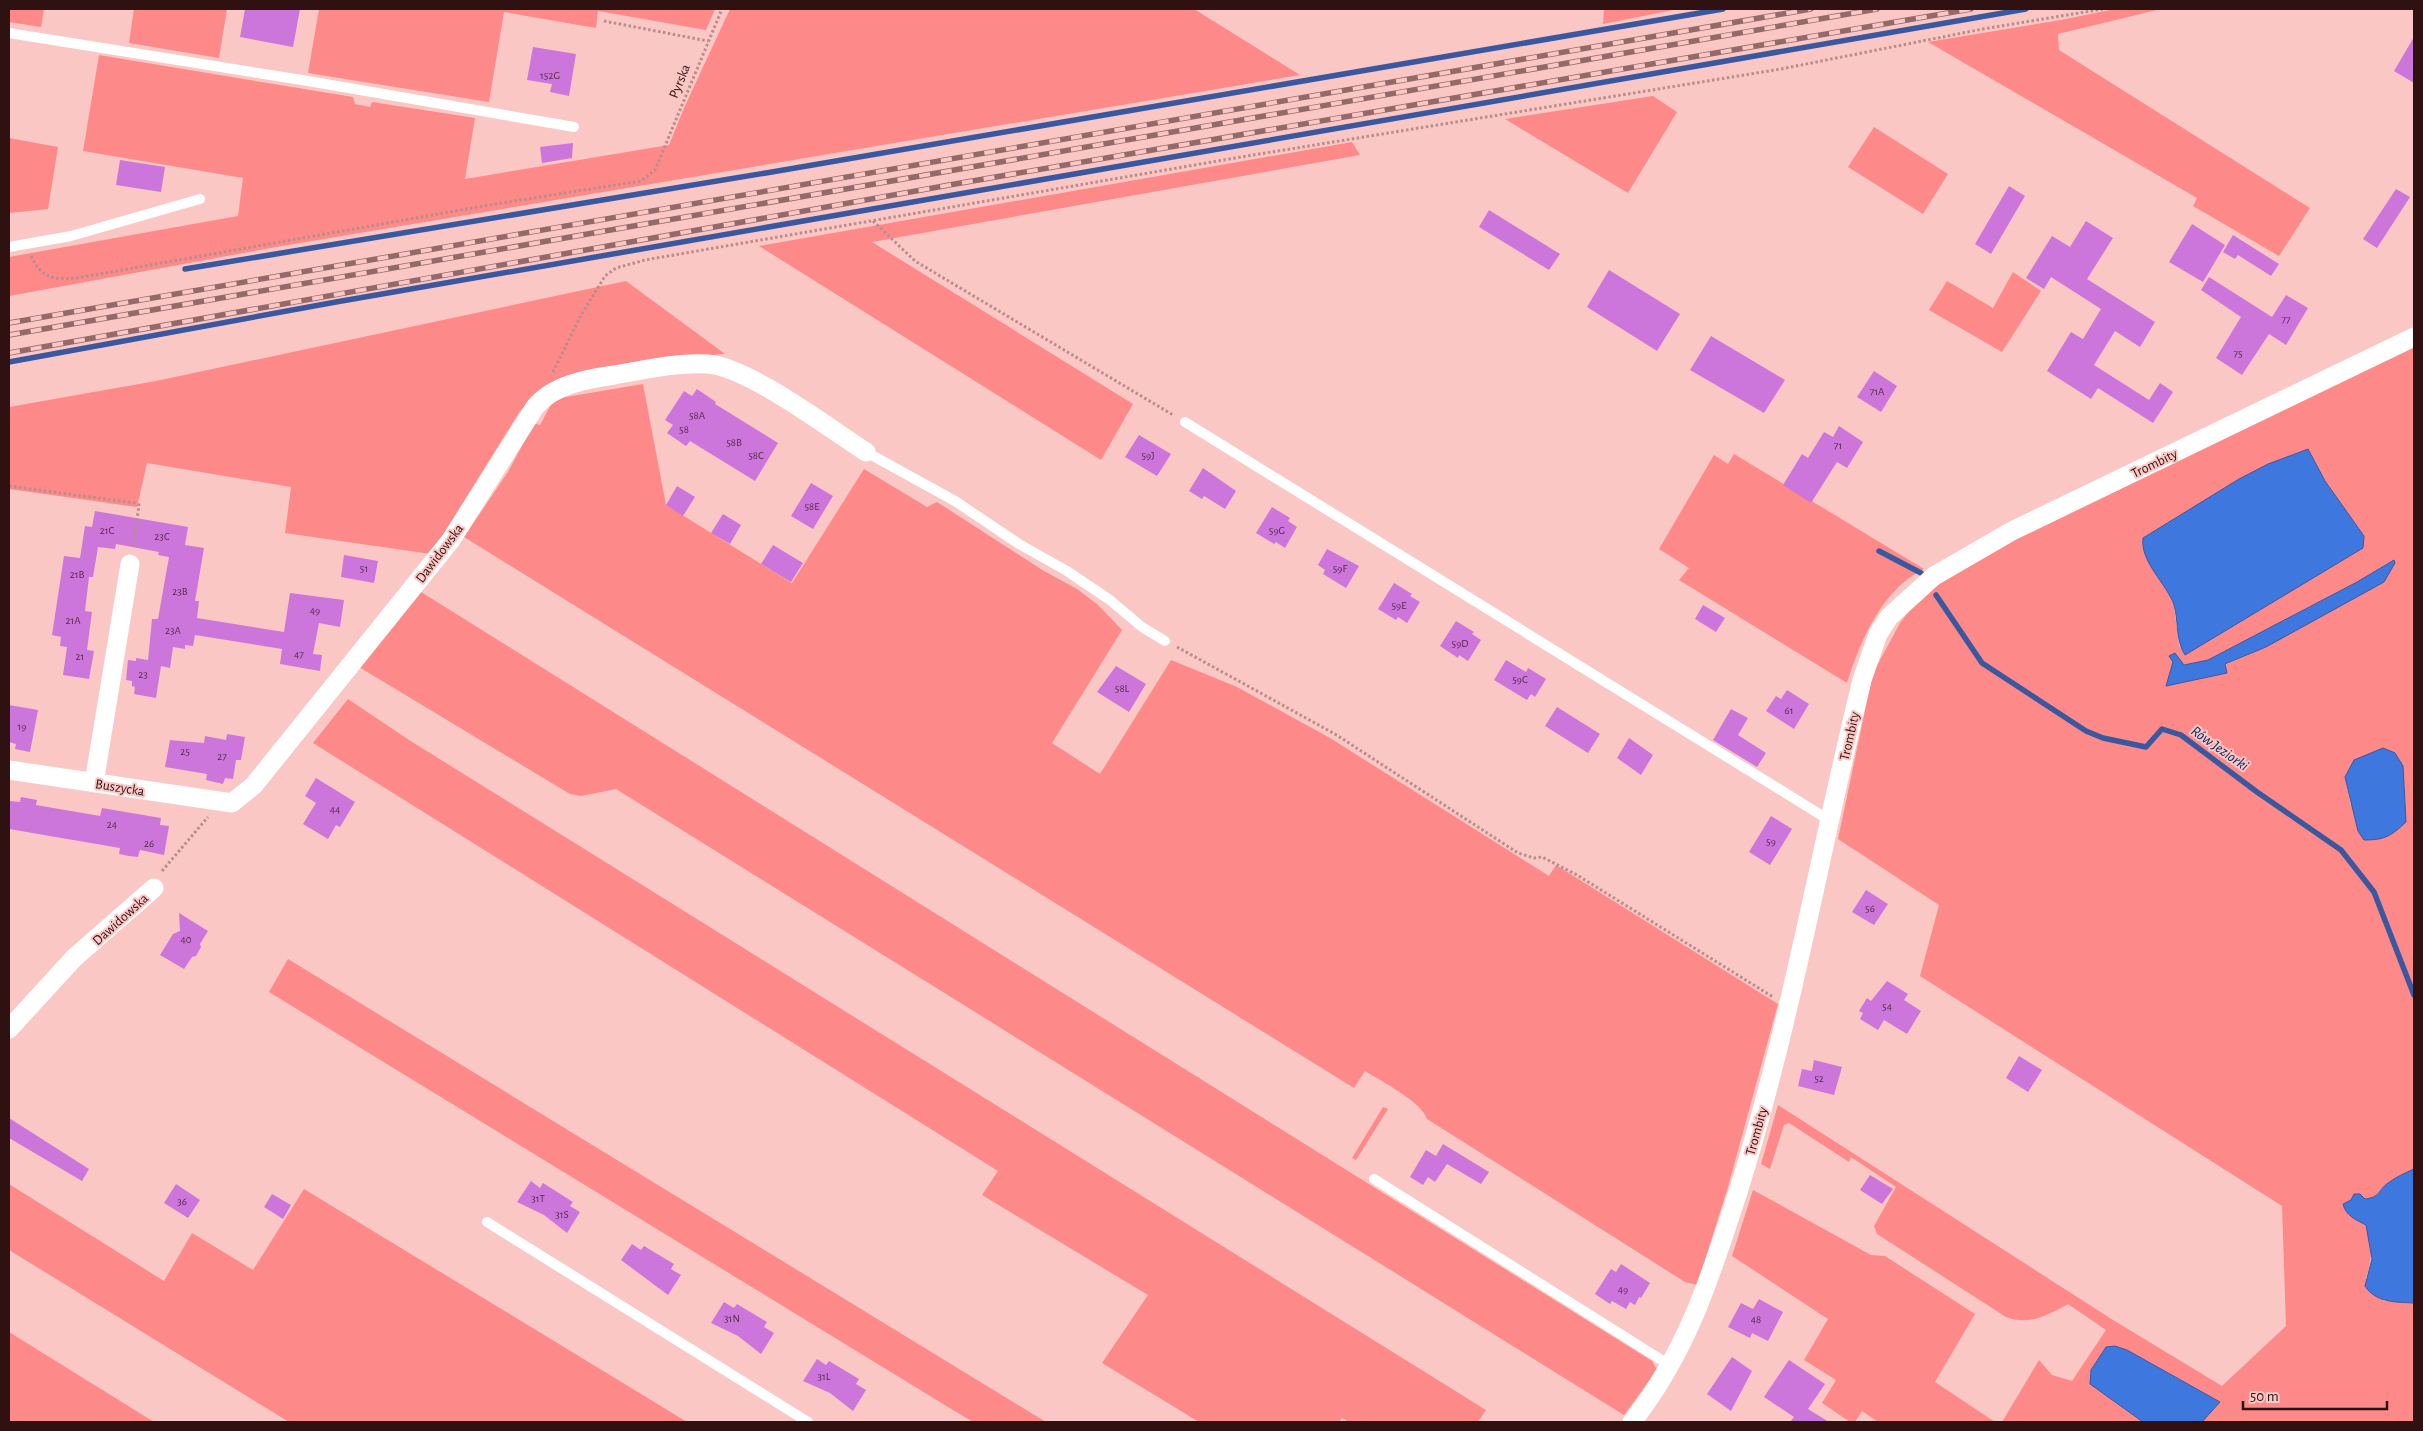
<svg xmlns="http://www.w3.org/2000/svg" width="2423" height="1431" font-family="'Alegreya Sans',sans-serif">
<rect width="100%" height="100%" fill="#fac7c4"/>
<path fill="#fe8989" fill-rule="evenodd" d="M9 9H44L41 27 9 22Z
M134 9H227L219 58 129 43Z
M319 9H715L706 30 598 11 596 28 504 12 489 102 308 73Z
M730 9H1194L1300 75 276 247 9 296V257L238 216 243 178 83 151 99 55 353 97 355 104 370 107 372 102 475 118 465 179 669 145 684 108Z
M1604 9H1678L1603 24Z
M2115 9H2161L2058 34 2059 50 2310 208 2279 256 2193 206 2197 198 1928 42 2061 20Z
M1653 96 1677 112 1628 193 1505 119Z
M1874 127 1948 174 1923 214 1848 167Z
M9 138 58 147 48 209 9 213Z
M1352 142 1360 155 872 242 1133 404 1101 460 759 246Z
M2013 272 2041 291 2002 352 1929 310 1947 281 1993 308Z
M626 281 725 354 639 361 580 372 542 388 520 411 431 554 285 533 291 487 147 463 137 507 9 489V407L156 381Z
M2414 346V1169C2405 1173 2396 1177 2388 1183 2378 1190 2381 1197 2365 1199L2360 1194 2351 1217 2366 1225C2372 1246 2373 1257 2366 1278L2384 1301 2414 1303V1422H2202L2220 1402 2127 1350 2115 1346 2106 1347 2091 1370 2090 1384 2143 1422H2002L2039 1360 2052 1375 2072 1381 2106 1330 2068 1304C2048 1315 2029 1326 2006 1317L1877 1234 1874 1226 1896 1187 1851 1157 1849 1162 1789 1123 1784 1125 1770 1169 1761 1164 1778 1105 2113 1320 2222 1386 2286 1326 2282 1206 1920 976 1939 905 1838 839 1873 673 1900 623 1916 602 1931 589 2023 535ZM2308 449 2325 481 2364 536 2185 655 2179 645 2174 606 2143 538C2197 507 2248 468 2308 449ZM2393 560 2266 647 2225 665 2227 673 2167 685 2173 662 2189 665 2208 660 2357 582ZM2354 760 2351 806 2345 777Z
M643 384 666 505 792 583 864 469 927 507 937 502 1044 571 1077 589 1097 604 1122 630 1052 743 1100 774 1171 660 1237 687 1330 738 1549 876 1556 865 1778 1004 1728 1187 1697 1285 1685 1282 1427 1119C1422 1102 1381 1081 1365 1071L1354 1088 464 537 508 472 534 423 540 425 554 399Z
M1734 454 1924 569C1883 588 1860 641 1847 683L1679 580 1689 568 1659 549 1714 455 1728 464Z
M421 592 1652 1361 1657 1370 1624 1415 616 789 581 796 570 794 359 667Z
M348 699 409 740 1486 1410 1478 1422H1349L1342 1418 1339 1422H1199L1102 1363 1148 1295 982 1195 998 1171 313 743Z
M288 959 1046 1422H973L948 1407 269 992Z
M1383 1107 1388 1109 1356 1160 1352 1158Z
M9 1184 164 1281 192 1233 253 1270 304 1189 687 1422H289L9 1250Z
M1753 1190 1871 1255 1885 1256 1975 1314 1935 1382 1995 1422H1878L1862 1411 1855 1422H1850L1822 1403 1836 1380 1804 1360 1828 1319 1732 1256Z
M9 1332 154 1422H9Z"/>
<path fill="#3e77de" stroke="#3a58a0" d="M2308 449 2325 481 2364 536 2363 548 2185 655C2175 639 2179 622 2174 605 2167 584 2140 562 2143 538L2239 479 2268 464Z
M2394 560 2395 563 2384 582 2266 647 2225 664 2227 673 2166 686 2173 662 2169 656 2175 653 2184 665 2208 660 2357 582Z
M2383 748 2395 753 2403 766 2406 822C2391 836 2385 840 2364 840L2358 831 2345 777 2354 760Z
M2414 1169V1303C2396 1302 2376 1303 2365 1286L2372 1259 2366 1225C2356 1220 2346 1216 2343 1204L2351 1200 2354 1194H2360L2365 1199C2381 1197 2378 1190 2388 1183 2396 1177 2405 1173 2414 1169Z
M2115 1346 2127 1350 2220 1402 2202 1422H2143L2090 1384 2091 1370 2106 1347Z"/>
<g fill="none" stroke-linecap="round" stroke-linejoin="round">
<path stroke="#3a58a0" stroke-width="5.5" d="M185 269 766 173 1723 9
M9 362 336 302 2026 9
M1879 551 1921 573
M1936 595 1982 663 2086 731 2103 738 2146 747 2162 729 2181 735 2257 792 2341 850 2374 892 2414 995"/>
</g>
<path fill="#cc76dc" d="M245 9H300L293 47 240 37Z
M2414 37V83L2394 71Z
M533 47 576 54 569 96 550 92 552 84 527 80Z
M573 143 572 158 542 163 540 147Z
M120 160 165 167 161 192 116 185Z
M2009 186 2025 196 1991 254 1975 244Z
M2396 189 2410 197 2377 248 2363 239Z
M1489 210 1560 254 1549 270 1479 227Z
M2086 221 2113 238 2087 279 2155 322 2140 347 2115 331 2094 365 2149 400 2160 383 2173 392 2153 423 2098 388 2091 399 2047 371 2071 332 2083 339 2101 309 2051 277 2044 289 2026 278 2052 236 2070 247Z
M2192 224 2225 245 2203 282 2169 262Z
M2233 235 2279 264 2271 276 2238 255 2235 259 2223 252Z
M1609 270 1680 314 1657 351 1587 307Z
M2209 277 2272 317 2286 295 2308 308 2286 345 2269 334 2242 375 2216 358 2241 317 2201 290Z
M1711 336 1785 380 1764 413 1690 370Z
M1874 371 1897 386 1881 412 1857 397Z
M697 389 716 402 715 404 778 443 755 481 690 441 686 446 667 433 673 425 665 420 684 391 692 396Z
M1839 426 1863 442 1847 468 1837 462 1811 503 1783 485 1802 454 1808 458 1824 432 1833 437Z
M1139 435 1171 454 1157 476 1125 457Z
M1203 468 1236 491 1225 509 1204 496 1202 499 1189 491Z
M811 483 833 496 813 529 791 516Z
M677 486 695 497 683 516 666 505Z
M1272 507 1290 518 1288 521 1297 527 1285 548 1276 542 1274 544 1256 533Z
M95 511 188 527 185 545 204 548 195 601H199L197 618 284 632 290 593 344 600 340 627 319 623 313 654 322 655 320 671 280 664 282 649 195 635 193 646 185 645V649L173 647 170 668 161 666 156 698 134 694 135 687 132 686V681L126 680 128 660 136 661V658L148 660 152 619H158L169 557 158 555 159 552 116 544 115 549 98 547 93 577H89L85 611 92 612 87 650 94 651 89 679 63 675 67 647 60 646 61 637 52 635 64 556 80 558 85 526 92 527Z
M723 514 741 525 730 544 711 533Z
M773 545 803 563 791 582 761 564Z
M1327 549 1359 566 1346 588 1323 574 1325 570 1318 565Z
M344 555 378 561 374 583 341 577Z
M1394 583 1412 594 1410 596 1420 602 1407 623 1398 617 1396 620 1378 609Z
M1703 605 1725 618 1716 632 1695 619Z
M1456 621 1474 632 1472 634 1481 640 1468 661 1459 655 1458 658 1440 646Z
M1506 660 1526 672 1528 668 1546 679 1535 697 1531 694 1527 700 1494 680Z
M1116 666 1146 684 1129 712 1097 692Z
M1787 690 1809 704 1794 729 1766 711 1776 696 1781 699Z
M9 705 38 710 30 752 15 749 16 744 9 742Z
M1557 707 1600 734 1588 753 1545 726Z
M1731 709 1748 718 1738 735 1766 753 1757 767 1713 740Z
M227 734 245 737 241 760H236L233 779 225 778 223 784 206 780 207 774 165 767 170 740 204 743 205 736 226 740Z
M1629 738 1653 755 1641 775 1617 758Z
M316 778 355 802 340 827 336 825 328 839 303 824 316 803 305 796Z
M21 797 37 800 36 805 100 816 102 808 161 818 160 825 169 826 164 855 140 850 138 857 129 856 119 854 120 848 9 829 10 801 20 802Z
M1771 816 1792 829 1770 865 1749 852Z
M1866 890 1888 904 1874 925 1852 912Z
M179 913 208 931 200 944 201 947 196 956 192 957 184 969 160 955 173 934 180 931Z
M1887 981 1908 994 1904 1000 1921 1011 1907 1034 1884 1020 1878 1030 1860 1019 1863 1013 1859 1011 1867 998 1871 1001Z
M2019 1056 2042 1070 2028 1092 2006 1078Z
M1814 1060 1842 1067 1834 1095 1798 1086 1802 1069 1812 1071Z
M9 1118 89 1169 82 1181 9 1138Z
M1443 1144 1489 1172 1481 1184 1447 1164 1435 1182 1428 1177 1423 1185 1410 1177 1426 1150 1436 1156Z
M1870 1175 1893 1189 1882 1204 1860 1190Z
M531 1181 540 1188 543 1183 573 1202 570 1206 580 1212 567 1233 544 1215 517 1202Z
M176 1184 200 1200 188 1218 164 1203Z
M272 1194 291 1205 283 1219 264 1207Z
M632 1244 641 1250 644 1246 674 1264 671 1269 681 1275 668 1295 621 1260Z
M1621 1264 1650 1283 1641 1298 1639 1297 1635 1305 1630 1302 1626 1309 1612 1301 1610 1304 1595 1294 1611 1269 1616 1272Z
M1759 1299 1783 1312 1768 1341 1752 1333 1750 1338 1728 1327 1741 1303 1753 1309Z
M724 1302 734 1308 737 1304 767 1322 764 1327 774 1333 761 1354 738 1336 711 1323Z
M1732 1357 1752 1371 1731 1411 1707 1394Z
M817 1359 826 1365 829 1361 859 1379 856 1384 866 1390 853 1411 830 1393 803 1381Z
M1789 1360 1825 1384 1808 1409 1829 1422H1790L1794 1417 1764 1397Z"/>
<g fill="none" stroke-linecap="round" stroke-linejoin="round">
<path stroke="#b98d8b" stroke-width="3" stroke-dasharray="2.5 2.5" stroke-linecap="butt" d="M604 21 708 41
M873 221 915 261 1173 415
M31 256C43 280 53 279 77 278L489 205 641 181 655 170 722 9
M553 372 580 317 605 276 616 268 645 260 1241 157 1781 69 1983 29 2103 9
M9 486 135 503 139 505 133 547
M1177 647 1335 734 1518 853 1534 858 1542 857 1577 875 1773 997
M162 871 208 817"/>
<path stroke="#fff" stroke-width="10" d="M9 33 308 81 574 127
M9 247 71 236 200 199
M1185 422 1829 820
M866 452 955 501 1019 544 1067 571 1110 600 1142 627 1165 641
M1374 1179 1671 1366
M487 1222 808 1422"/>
<path stroke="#fff" stroke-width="19" d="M9 770 232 803 254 785 451 540 535 407C553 385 586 379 614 375 645 370 676 362 708 364 748 367 829 428 866 452
M94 783 130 564
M9 1029 74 958 154 888
M1632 1422C1688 1350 1710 1278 1738 1192 1791 1024 1820 850 1862 680L1878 634 1889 617 1934 576 2012 531 2414 337"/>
<defs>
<path id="rail" d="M9 323 1811 9
M9 335 1877 9
M9 353 955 184 1971 9"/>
</defs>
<use href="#rail" stroke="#936a69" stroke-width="5.5"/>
<use href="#rail" stroke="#fac7c4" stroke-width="4" stroke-dasharray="11" stroke-linecap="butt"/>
</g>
<g text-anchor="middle" stroke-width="4" stroke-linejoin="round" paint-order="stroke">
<g font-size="11" fill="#562a44">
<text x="550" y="79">152G</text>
<text x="2286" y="323">77</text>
<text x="2238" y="357">75</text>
<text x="1877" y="395">71A</text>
<text x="697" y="419">58A</text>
<text x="684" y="433">58</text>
<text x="734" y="446">58B</text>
<text x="1838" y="449">71</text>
<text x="756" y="459">58C</text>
<text x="1148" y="459">59J</text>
<text x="812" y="510">58E</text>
<text x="107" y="534">21C</text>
<text x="1277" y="534">59G</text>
<text x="162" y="540">23C</text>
<text x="364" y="572">51</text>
<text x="1340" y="572">59F</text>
<text x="77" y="578">21B</text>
<text x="180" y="595">23B</text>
<text x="1399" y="609">59E</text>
<text x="315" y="614">49</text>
<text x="73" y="624">21A</text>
<text x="173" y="634">23A</text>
<text x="1460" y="647">59D</text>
<text x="299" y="658">47</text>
<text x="80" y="660">21</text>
<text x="143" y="678">23</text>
<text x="1520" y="683">59C</text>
<text x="1122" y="692">58L</text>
<text x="1789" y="714">61</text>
<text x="22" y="730">19</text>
<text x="185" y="755">25</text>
<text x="222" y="760">27</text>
<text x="335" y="813">44</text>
<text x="112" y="828">24</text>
<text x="1771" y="845">59</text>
<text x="149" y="847">26</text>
<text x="1870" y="912">56</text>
<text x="186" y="943">40</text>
<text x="1887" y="1010">54</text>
<text x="1819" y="1082">52</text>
<text x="538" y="1202">31T</text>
<text x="182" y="1205">36</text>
<text x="562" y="1218">31S</text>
<text x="1623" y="1293">49</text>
<text x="732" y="1322">31N</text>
<text x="1756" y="1323">48</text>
<text x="824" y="1380">31L</text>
</g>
<g font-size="14" fill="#2f1111" stroke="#fac7c4">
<text transform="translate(679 81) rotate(-68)" y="5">Pyrska</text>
<text transform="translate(2154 463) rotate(-26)" y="5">Trombity</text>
<text transform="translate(439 553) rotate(-53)" y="5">Dawidowska</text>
<text transform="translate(1849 736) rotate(-77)" y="5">Trombity</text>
<text transform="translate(120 787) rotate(9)" y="5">Buszycka</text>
<text transform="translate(120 919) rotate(-42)" y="5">Dawidowska</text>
<text transform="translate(1756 1131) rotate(-74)" y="5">Trombity</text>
</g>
<g font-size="15" font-style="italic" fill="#052868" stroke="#fac7c4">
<text transform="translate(2220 748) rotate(35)" y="5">Rów Jeziorki</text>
</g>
</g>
<rect width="2423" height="1431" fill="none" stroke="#2f1111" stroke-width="20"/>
<path d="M2243 1401v8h144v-8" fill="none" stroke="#2f1111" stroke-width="2.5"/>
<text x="2250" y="1401" font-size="15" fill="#2f1111" stroke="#fac7c4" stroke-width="4" paint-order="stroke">50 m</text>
</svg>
